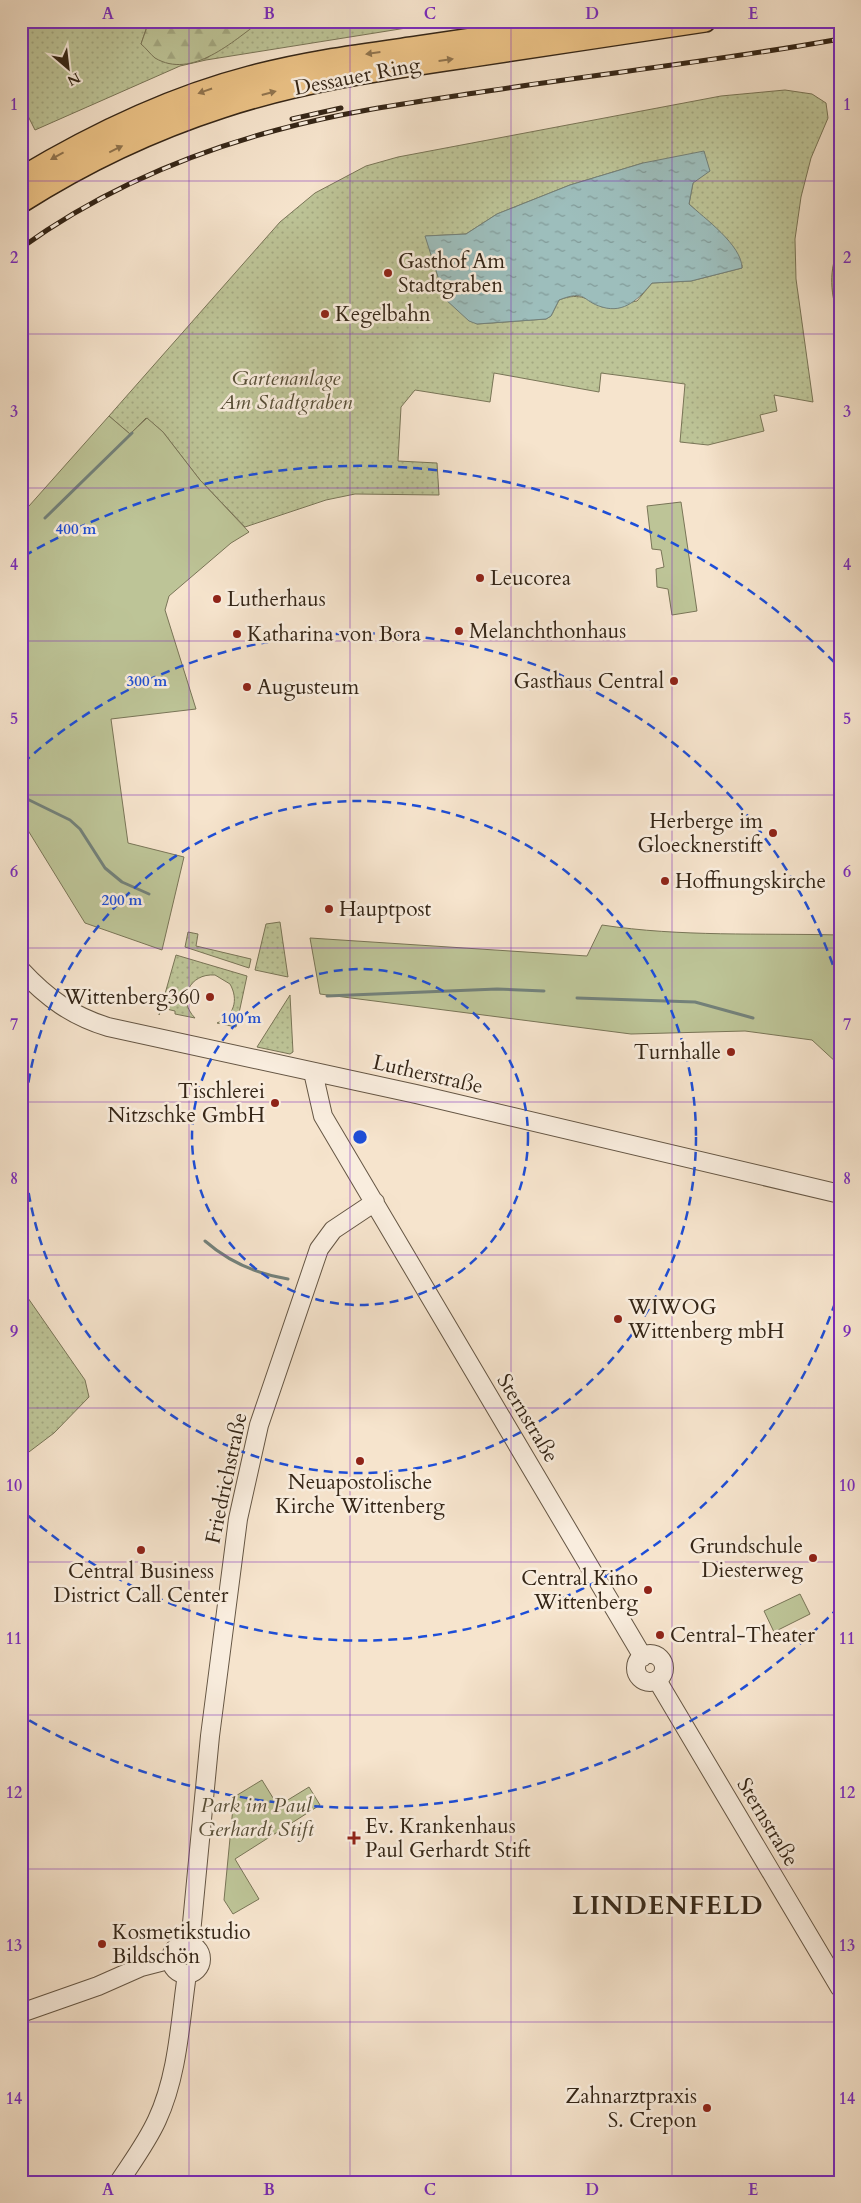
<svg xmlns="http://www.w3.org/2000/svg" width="861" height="2203" font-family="Cardo,serif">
<defs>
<pattern id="grass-dots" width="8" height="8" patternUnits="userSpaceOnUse" patternTransform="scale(1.25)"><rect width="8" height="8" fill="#bdc497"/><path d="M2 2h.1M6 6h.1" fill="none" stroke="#a3a881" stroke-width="1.8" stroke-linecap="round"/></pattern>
<pattern id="forest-firs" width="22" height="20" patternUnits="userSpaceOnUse" patternTransform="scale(1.25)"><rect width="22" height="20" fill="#bdc497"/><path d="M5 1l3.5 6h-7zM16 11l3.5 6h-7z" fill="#a3a881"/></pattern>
<pattern id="water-ripples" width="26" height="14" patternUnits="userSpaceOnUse" patternTransform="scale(1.25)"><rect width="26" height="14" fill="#9dbebc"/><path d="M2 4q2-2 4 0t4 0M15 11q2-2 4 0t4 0" fill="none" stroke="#819a98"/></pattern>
</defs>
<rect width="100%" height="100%" fill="#f6e4cd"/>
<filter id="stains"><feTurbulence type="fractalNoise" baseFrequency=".004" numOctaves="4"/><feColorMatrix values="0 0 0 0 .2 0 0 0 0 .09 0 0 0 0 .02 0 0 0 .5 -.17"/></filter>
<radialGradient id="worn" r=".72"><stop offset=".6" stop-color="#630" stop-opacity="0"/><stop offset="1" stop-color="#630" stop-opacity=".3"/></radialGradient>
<path fill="url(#grass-dots)" stroke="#797557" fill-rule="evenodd" d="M21 21H149L141 44 205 59 261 21H450L206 60 180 66 35 130 21 102Z
M785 90 812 94 826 103 828 118 811 158 801 197 795 239 796 279 813 402 774 395 777 411 760 415 764 431 708 445 680 442 685 384 601 373 599 392 494 373 490 402 415 390 401 407 398 461 437 463 439 495 355 494 326 500 245 527 200 480 163 432 146 418 130 434 109 416 280 222 315 193 366 166 398 157 721 96ZM643 163 693 183 689 204 701 215 742 265V268L691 281 652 283 637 301 602 307C586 297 577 293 559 300L551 316 546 319 477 324 445 299 426 236 466 234 497 214 570 185Z
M280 922 288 977 255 970 266 924Z
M188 932 198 934 196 946 251 959 249 968 185 947Z
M176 955 247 976 236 1027 217 1023C234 1016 239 1000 230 984L215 975C189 973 177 1000 195 1018L175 1014V1011L162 1008 159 1015Z
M290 995 293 1052 290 1054 257 1047Z
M21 1288 85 1380 89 1397 54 1433 21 1458Z"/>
<path fill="url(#forest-firs)" stroke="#797557" d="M149 21H261C233 41 192 80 155 58 150 54 146 48 141 44Z"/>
<path fill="#bdc497" stroke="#797557" d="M840 249V316C830 301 828 264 840 249Z
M109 416 130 434 147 418 163 432 200 480 249 532 231 543 169 596 165 610 196 709 111 719 128 843 184 857 162 950 85 923 21 819V515Z
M681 502 697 611 672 615 668 589 657 587 656 569 664 567 661 550 652 549 647 506Z
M602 925C681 937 760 933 840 935V1073L838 1064 812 1040 745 1031 631 1034 320 994 310 938 587 956Z
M800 1594 810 1614 774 1632 764 1611Z
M262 1780 278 1806 309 1787 320 1805 235 1859 259 1899 233 1914 224 1900 234 1797Z"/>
<path fill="url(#water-ripples)" stroke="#73817a" d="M704 151 710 171 693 183 689 204C704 218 742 245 742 268L691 281 652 283C639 298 625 314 602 307 581 301 587 289 559 300L551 316 546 319 477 324 469 321 445 299 425 236 466 234 497 214 570 185 643 163Z"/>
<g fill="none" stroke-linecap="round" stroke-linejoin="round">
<path stroke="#73817a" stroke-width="3" d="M45 518 132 433
M21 796 70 820 80 829 105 868 122 882 149 894
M327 996 497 989 544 991
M577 998 695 1002 753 1018
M205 1241C229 1262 257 1274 288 1279"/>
<defs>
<path id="minor" d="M21 970C47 998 72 1016 108 1027L416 1094 840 1194
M313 1072 323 1116 643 1657
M636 1668a14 14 0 1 1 28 0a14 14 0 1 1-28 0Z
M657 1680 840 1988
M190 1944 210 1736 238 1519 259 1425 319 1249 333 1230 375 1202
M171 1959a15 15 0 1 1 30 0a15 15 0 1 1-30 0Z
M21 2013 98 1986 141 1967 172 1959
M119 2182C132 2162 147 2142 157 2120 178 2075 180 2022 187 1974"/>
<path id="major" d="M21 178C93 135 169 98 250 77 305 62 361 55 418 47 477 38 536 30 594 21
M21 202C84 162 151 130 222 107 301 81 384 69 466 57 546 45 625 33 705 21"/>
</defs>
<use href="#minor" stroke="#655644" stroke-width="20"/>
<use href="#major" stroke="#352617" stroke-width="24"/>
<use href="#minor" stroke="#f9edde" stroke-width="18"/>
<use href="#major" stroke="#ebc286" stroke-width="21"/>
<defs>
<path id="rail" d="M292 119 341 108
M21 248C97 193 187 154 277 130 342 112 409 103 475 93 596 74 719 61 840 39"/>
</defs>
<use href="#rail" stroke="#352617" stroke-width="5"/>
<use href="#rail" stroke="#f9edde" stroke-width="3" stroke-dasharray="9" stroke-linecap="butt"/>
</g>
<defs><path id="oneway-solid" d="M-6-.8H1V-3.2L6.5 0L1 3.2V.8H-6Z" transform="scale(1.25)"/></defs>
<g fill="#90744e">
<use href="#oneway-solid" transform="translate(373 53) rotate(172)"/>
<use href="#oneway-solid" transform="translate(446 60) rotate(-8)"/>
<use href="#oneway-solid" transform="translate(205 91) rotate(161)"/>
<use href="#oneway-solid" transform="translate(269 93) rotate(-15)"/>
<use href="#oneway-solid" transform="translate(116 149) rotate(-26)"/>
<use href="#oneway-solid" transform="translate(57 156) rotate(151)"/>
</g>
<path fill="none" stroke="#7b2cbf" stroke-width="1" stroke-opacity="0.55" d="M189 21V2182M350 21V2182M511 21V2182M672 21V2182M21 181H840M21 334H840M21 488H840M21 641H840M21 795H840M21 948H840M21 1102H840M21 1255H840M21 1408H840M21 1562H840M21 1715H840M21 1869H840M21 2022H840"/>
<g fill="none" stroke="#1d4ed8" stroke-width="2.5" stroke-dasharray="9 6">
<circle cx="360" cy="1137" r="168"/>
<circle cx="360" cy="1137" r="336"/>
<path d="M840 1288A503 503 0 0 1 23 1511M23 763A503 503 0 0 1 840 986"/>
<path d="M839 1607A671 671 0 0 1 25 1718M24 556A671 671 0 0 1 839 667"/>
</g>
<g fill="#8f2418" stroke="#f9edde" stroke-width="2">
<circle cx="388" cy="273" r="5"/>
<circle cx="325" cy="314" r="5"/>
<circle cx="480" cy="578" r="5"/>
<circle cx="217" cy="599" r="5"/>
<circle cx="459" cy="631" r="5"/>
<circle cx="237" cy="634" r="5"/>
<circle cx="674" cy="681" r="5"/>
<circle cx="247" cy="687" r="5"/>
<circle cx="773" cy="833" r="5"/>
<circle cx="665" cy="881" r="5"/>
<circle cx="329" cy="909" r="5"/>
<circle cx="210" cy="997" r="5"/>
<circle cx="731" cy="1052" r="5"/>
<circle cx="275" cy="1103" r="5"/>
<circle cx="618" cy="1319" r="5"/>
<circle cx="360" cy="1461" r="5"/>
<circle cx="141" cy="1550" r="5"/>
<circle cx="813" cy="1558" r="5"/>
<circle cx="648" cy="1590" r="5"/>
<circle cx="660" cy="1635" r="5"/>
<path d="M351.5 1830.5h5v5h5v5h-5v5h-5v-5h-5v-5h5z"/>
<circle cx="102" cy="1944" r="5"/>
<circle cx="707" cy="2108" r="5"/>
</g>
<g text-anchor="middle" stroke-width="5" stroke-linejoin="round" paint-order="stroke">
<g font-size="21" fill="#352617" stroke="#f9edde">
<text transform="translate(357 76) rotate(-11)" y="7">Dessauer Ring</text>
<text transform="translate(428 1074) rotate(13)" y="7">Lutherstraße</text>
<text transform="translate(528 1418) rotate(59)" y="7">Sternstraße</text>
<text transform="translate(226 1478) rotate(-78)" y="7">Friedrichstraße</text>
<text transform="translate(768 1822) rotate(59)" y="7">Sternstraße</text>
</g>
<g font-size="21" fill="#352617" stroke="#f9edde" text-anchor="start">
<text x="398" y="268">Gasthof Am<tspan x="398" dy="24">Stadtgraben</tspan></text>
<text x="335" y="321">Kegelbahn</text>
<text x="490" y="585">Leucorea</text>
<text x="227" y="606">Lutherhaus</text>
<text x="469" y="638">Melanchthonhaus</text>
<text x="247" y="641">Katharina von Bora</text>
<text x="664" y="688" text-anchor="end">Gasthaus Central</text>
<text x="257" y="694">Augusteum</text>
<text x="763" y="828" text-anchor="end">Herberge im<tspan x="763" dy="24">Gloecknerstift</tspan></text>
<text x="675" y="888">Hoffnungskirche</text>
<text x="339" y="916">Hauptpost</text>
<text x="200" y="1004" text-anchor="end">Wittenberg360</text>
<text x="721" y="1059" text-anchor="end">Turnhalle</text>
<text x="265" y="1098" text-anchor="end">Tischlerei<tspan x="265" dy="24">Nitzschke GmbH</tspan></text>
<text x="628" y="1314">WIWOG<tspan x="628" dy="24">Wittenberg mbH</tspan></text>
<text x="360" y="1489" text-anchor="middle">Neuapostolische<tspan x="360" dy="24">Kirche Wittenberg</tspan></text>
<text x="803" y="1553" text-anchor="end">Grundschule<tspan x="803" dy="24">Diesterweg</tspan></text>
<text x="141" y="1578" text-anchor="middle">Central Business<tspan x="141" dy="24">District Call Center</tspan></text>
<text x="638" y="1585" text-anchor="end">Central Kino<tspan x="638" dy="24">Wittenberg</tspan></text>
<text x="670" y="1642">Central-Theater</text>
<text x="365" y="1833">Ev. Krankenhaus<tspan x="365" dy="24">Paul Gerhardt Stift</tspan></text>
<text x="112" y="1939">Kosmetikstudio<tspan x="112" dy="24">Bildschön</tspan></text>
<text x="697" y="2103" text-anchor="end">Zahnarztpraxis<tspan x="697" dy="24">S. Crepon</tspan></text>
</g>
<g font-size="21" font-style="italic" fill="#574e37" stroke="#f9edde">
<text x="286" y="385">Gartenanlage<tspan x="286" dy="24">Am Stadtgraben</tspan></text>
<text x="256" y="1812">Park im Paul<tspan x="256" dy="24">Gerhardt Stift</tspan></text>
</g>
<g font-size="26" font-weight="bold" letter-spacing="1" fill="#352617" stroke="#f9edde">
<text x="668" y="1914">LINDENFELD</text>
</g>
</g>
<circle cx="360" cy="1137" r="8" fill="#1d4ed8" stroke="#f9edde" stroke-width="2.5"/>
<g font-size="15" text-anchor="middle" font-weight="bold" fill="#1d4ed8" stroke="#f9edde" stroke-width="5" stroke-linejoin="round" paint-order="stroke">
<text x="76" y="534">400 m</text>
<text x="147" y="686">300 m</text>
<text x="122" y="905">200 m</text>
<text x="241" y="1023">100 m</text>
</g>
<rect width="861" height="2203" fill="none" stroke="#f6e4cd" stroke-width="55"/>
<g transform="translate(68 68) rotate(152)" stroke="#f9edde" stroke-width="4" paint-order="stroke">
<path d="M0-4L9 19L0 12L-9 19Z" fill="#352617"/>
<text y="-8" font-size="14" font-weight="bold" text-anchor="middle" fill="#352617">N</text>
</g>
<rect x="28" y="28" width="806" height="2148" fill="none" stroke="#7b2cbf" stroke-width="2"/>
<g font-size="16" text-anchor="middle" font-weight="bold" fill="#7b2cbf">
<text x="108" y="19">A</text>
<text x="269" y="19">B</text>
<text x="430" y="19">C</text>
<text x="592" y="19">D</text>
<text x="753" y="19">E</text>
<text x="14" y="110">1</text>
<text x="847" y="110">1</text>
<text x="14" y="263">2</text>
<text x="847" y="263">2</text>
<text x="14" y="417">3</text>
<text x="847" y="417">3</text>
<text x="14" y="570">4</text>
<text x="847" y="570">4</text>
<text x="14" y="724">5</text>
<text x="847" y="724">5</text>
<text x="14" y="877">6</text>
<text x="847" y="877">6</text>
<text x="14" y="1030">7</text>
<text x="847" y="1030">7</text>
<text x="14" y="1184">8</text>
<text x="847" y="1184">8</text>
<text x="14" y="1337">9</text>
<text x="847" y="1337">9</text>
<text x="14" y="1491">10</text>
<text x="847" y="1491">10</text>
<text x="14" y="1644">11</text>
<text x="847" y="1644">11</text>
<text x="14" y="1798">12</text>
<text x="847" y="1798">12</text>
<text x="14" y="1951">13</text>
<text x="847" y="1951">13</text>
<text x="14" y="2104">14</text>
<text x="847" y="2104">14</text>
<text x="108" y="2195">A</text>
<text x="269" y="2195">B</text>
<text x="430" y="2195">C</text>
<text x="592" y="2195">D</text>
<text x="753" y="2195">E</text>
</g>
<rect width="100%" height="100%" filter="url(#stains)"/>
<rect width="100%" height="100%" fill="url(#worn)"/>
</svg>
